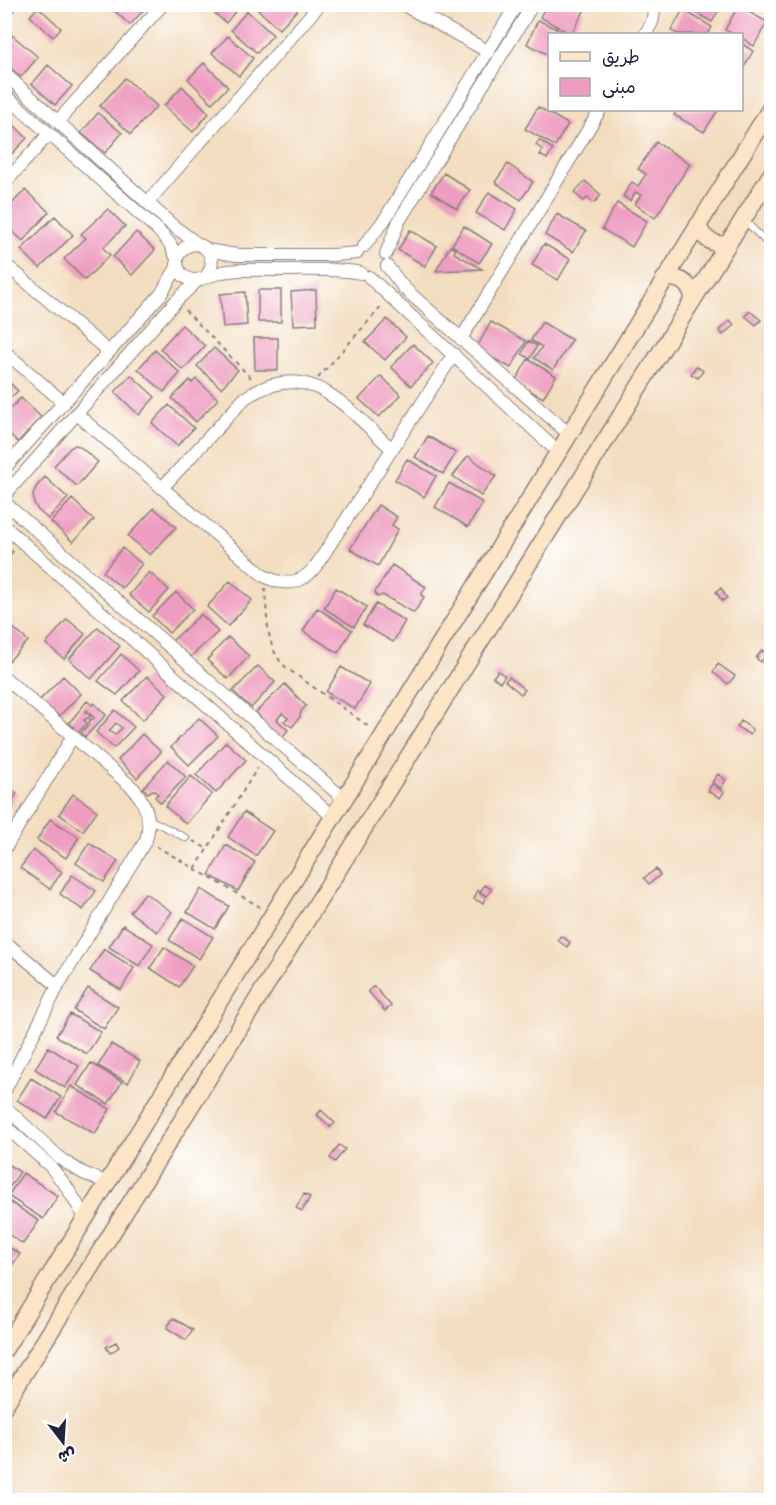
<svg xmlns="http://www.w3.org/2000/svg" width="776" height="1505" font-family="Caveat,'Playpen Sans Arabic',sans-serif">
<rect width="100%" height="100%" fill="#fff"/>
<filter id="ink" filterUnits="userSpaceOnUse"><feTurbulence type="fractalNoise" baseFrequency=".0167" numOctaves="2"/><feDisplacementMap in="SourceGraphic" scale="12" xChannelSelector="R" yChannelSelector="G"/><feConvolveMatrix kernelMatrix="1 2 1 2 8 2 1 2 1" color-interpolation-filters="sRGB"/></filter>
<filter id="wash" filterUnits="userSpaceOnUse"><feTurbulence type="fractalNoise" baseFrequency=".008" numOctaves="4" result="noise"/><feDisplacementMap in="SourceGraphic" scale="24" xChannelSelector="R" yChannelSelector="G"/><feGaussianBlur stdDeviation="1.35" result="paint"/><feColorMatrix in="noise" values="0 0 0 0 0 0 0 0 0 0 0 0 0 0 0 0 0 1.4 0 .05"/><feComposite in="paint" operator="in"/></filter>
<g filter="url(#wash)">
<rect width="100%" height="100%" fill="#f3ddbf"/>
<g id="blocks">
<path fill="#ee9cc0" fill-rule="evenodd" d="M107 4H149L130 25Z
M204 4H241L226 23Z
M547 4H573L584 11 571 34 540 17Z
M682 4H722L712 22Z
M256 5H295L299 8 279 29 254 6Z
M738 6 767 22 754 46 742 38V34H734L725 30Z
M38 7 61 28 53 37 30 16Z
M683 10 712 27 708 34H678L671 31Z
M247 11 273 35 257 53 231 30Z
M538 20 567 34H549V55L527 44Z
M12 35 38 57 21 77 5 63V43Z
M228 36 253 58 239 76 212 53Z
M742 44 753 51 742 71Z
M204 63 228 87 212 103 188 79Z
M48 65 72 86 55 105 32 84Z
M125 78 157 106 131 134 100 106Z
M182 86 209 113 193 132 164 106Z
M538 107 568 124 555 146 525 129Z
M677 110H718L704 132 674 115Z
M98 113 122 133 105 153 81 133Z
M5 116 27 138 5 161Z
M539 140 553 149 547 159 540 155 543 150 536 145Z
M656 142 690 164 655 218 635 204 641 195 636 192 630 201 623 196 632 182 638 186 646 174 638 169Z
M508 164 533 182 521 200 495 182Z
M444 173 470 190 457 209 431 192Z
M585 181 601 195 594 203 587 198 584 201 574 193Z
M25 190 49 212 23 241 4 224V212Z
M489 192 517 209 505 230 476 213Z
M617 203 647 221 632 247 602 229Z
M108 209 125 226 103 248 110 255 85 280 64 259 86 238 81 234Z
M557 214 586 231 573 252 545 235Z
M55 216 73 235 40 268 21 250Z
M464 226 492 244 479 263 452 245Z
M410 230 437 246 425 266 398 250Z
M136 232 155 250 132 275 113 257Z
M544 244 570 259 558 280 532 265Z
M450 246 456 249 454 253 482 269 436 271Z
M258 290H281V322H258Z
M316 290 317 324 293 325 291 292Z
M245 292 247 325 223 327 220 294Z
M750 311 761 320 756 325 745 316Z
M387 319 406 337 385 360 365 342Z
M730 320 734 325 723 335 719 330Z
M491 322 526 341 511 368 476 349Z
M542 322 572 340 553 370 534 358 542 347 531 340Z
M182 325 205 346 183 370 160 349Z
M254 338H278V370H255Z
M528 341 537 346 530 359 522 354Z
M413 344 433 363 411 386 391 367Z
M214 348 238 370 221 388 197 366Z
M155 350 180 373 164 392 138 369Z
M528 359 556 376 543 398 515 382Z
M696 366 703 371 698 378 691 374Z
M131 375 155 397 139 415 115 392Z
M381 376 401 395 379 417 359 399Z
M4 377 18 391 4 403Z
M196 379 218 399 196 422 172 398 190 380 192 383Z
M21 398 41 417 18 442 4 429V415Z
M169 405 194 428 177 446 152 423Z
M428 436 456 453 443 474 415 457Z
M75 445 79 446 98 462 77 486 54 466 70 448Z
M468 456 496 476 481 496 453 476Z
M407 459 436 476 424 497 395 480Z
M45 477 68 498 48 519 38 510 34 503 33 494 37 486Z
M449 483 483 503 468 527 435 507Z
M72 499 94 520 73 542 51 522Z
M378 505 397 517 392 525 398 529 378 566 350 549Z
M154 508 176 527 150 555 128 536Z
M4 545 13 552 4 561Z
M122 548 142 564 122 588 103 572Z
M392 565 426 587 421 595 424 597 414 613 383 595 377 597 375 592Z
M149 572 169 590 149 612 129 595Z
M230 581 252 600 228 626 207 607Z
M336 588 367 607 354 627 324 608Z
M721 588 727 598 722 601 716 592Z
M176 592 193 609 169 633 152 616Z
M376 604 405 621 393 642 363 625Z
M317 608 352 630 338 653 303 631Z
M201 614 218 632 187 660 171 642Z
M67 619 85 634 64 659 46 644Z
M11 626 28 641 6 664 4 633Z
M98 627 120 646 91 679 69 659Z
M228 637 249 656 228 679 207 660Z
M762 650 767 654 761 662 756 658Z
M121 654 139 671 117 695 98 681Z
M718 664 735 676 728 684 713 672Z
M258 666 275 682 251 708 233 691Z
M341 667 370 684 355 709 326 692Z
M498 671 505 676 500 682 493 677Z
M63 676 81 694 58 717 40 700Z
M147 676 167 694 143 720 123 701Z
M509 677 525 690 521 694 505 681Z
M285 684 306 706 301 711 300 717 292 727 284 721 288 718 282 713 277 720 288 730 280 740 261 725V718L256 712Z
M87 701 92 705 94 703 106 715 85 737 81 733 89 724 90 719 91 720 94 718 87 710 85 712 91 716 84 720 87 723 77 734 71 728 74 727 69 723Z
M115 710 134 727 114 748 96 732ZM116 723 122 728 115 735 109 731Z
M199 718 218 736 189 765 171 747Z
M741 721 753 730 750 735 737 727Z
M142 734 161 752 137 778 118 760Z
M226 742 246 760 216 793 196 775Z
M168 760 186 777 161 803 155 797 158 794 153 790 148 793 143 788Z
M718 774 726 780 721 788 712 782Z
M191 776 212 794 186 824 165 806Z
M712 784 724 792 720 798 708 791Z
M5 785 17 793 5 811Z
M73 794 97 811 83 831 59 814Z
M244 812 273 831 256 856 228 837Z
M50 819 79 837 66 858 37 840Z
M89 843 118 861 104 882 76 863Z
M226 845 255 862 238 891 209 875Z
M33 850 62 872 50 889 20 868Z
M656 869 660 875 649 884 644 878Z
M72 875 96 891 83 910 60 894Z
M484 885 492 889 487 896 480 893Z
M201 889 229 906 215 929 187 912Z
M478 890 480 894 486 896 483 903 474 899Z
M145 893 172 912 157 932 130 912Z
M183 918 213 937 199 959 169 940Z
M123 925 153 944 139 966 109 947Z
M561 936 570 942 567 947 557 940Z
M164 947 193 966 179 987 150 968Z
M104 949 134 968 121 990 90 971Z
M374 986 391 1006 385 1011 368 991Z
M88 988 118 1007 104 1029 74 1010Z
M70 1014 101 1032 87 1054 56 1036Z
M111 1044 140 1061 128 1083 98 1066Z
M48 1047 79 1066 65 1088 35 1069Z
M91 1063 122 1082 108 1104 77 1085Z
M31 1078 61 1097 47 1119 17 1100Z
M71 1086 110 1109 95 1134 56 1112Z
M321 1110 335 1123 331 1127 317 1115Z
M339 1145 345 1149 335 1162 330 1158Z
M4 1162 20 1172 4 1195Z
M23 1173 58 1196 43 1219 8 1196Z
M304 1194 310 1197 302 1211 296 1208Z
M4 1198 39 1221 23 1244 4 1231Z
M4 1244 20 1254 4 1277Z
M173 1318 193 1330 186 1340 167 1328Z
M116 1342 119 1347 110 1353 106 1347Z"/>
</g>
</g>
<g filter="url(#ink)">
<use href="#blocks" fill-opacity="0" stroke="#8a807d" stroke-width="1.5"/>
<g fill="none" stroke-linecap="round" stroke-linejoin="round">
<defs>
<path id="lane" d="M745 221 772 248
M149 819 186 838"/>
<path id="street" d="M402 4 489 52
M4 12 11 4
M645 34C652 24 656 17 652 4
M4 73 171 224 199 245
M4 94 158 230 170 244 177 259
M58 121 163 4
M4 184 49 134
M148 202 320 4
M364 246 385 219 517 4
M207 250 236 255H334L357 253
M386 254 399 221 533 4
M4 263 109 352
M387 266 404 288 569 434
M207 275C221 257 200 234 183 249 171 259 178 278 193 280 201 281 217 272 228 271 246 269 265 270 283 270 309 270 335 268 361 273
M369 277 558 452
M461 339 600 110
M4 351 64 403
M77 414 264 576C285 587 302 584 316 566L454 354
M4 469 161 294 177 267
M162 488 245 398C310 355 346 408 392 449
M4 496 176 301 198 280
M4 502 344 799
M4 526 333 817
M4 677 134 789C147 805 152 821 146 840L58 986 4 1092
M4 850 73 736
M4 941 58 986
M4 1106 62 1160 83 1173 108 1183
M4 1125 50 1166 66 1186 85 1217"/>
<path id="secondary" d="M698 225C702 238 711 244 726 245
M664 279C678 276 689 282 693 296
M4 1350 772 106
M4 1406 772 173"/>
</defs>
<use href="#lane" stroke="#8a807d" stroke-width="8"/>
<use href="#street" stroke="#8a807d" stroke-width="14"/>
<use href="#secondary" stroke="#8a807d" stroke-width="19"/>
<path stroke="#8a807d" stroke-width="2" stroke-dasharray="4.5 4.5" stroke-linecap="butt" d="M185 310 254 381
M318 378 382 306
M265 588C268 616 264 650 288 669L371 728
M193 841 206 848
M156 846 260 907
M195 869 258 767"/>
<use href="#lane" stroke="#fff" stroke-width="6"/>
<use href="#street" stroke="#fff" stroke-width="12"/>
<use href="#secondary" stroke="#fee4c6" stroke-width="16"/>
</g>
</g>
<rect width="776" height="1505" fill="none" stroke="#fff" stroke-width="24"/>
<rect x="548" y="33" width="195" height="78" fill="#ffffff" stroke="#a7a7b1" stroke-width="1.5"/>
<rect x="560" y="52" width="30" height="9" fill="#fee4c6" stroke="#a7a7b1" stroke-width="1.5"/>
<text x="602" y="63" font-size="18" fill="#22223b">طريق</text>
<rect x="560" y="78" width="30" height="18" fill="#ee9cc0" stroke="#a7a7b1" stroke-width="1.5"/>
<text x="602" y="93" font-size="18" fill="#22223b">مبنى</text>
<g transform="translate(63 1442) rotate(163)" stroke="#ffffff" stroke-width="4.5" paint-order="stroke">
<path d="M0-4.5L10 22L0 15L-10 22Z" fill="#22223b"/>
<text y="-9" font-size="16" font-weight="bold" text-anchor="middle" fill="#22223b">ش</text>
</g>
</svg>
